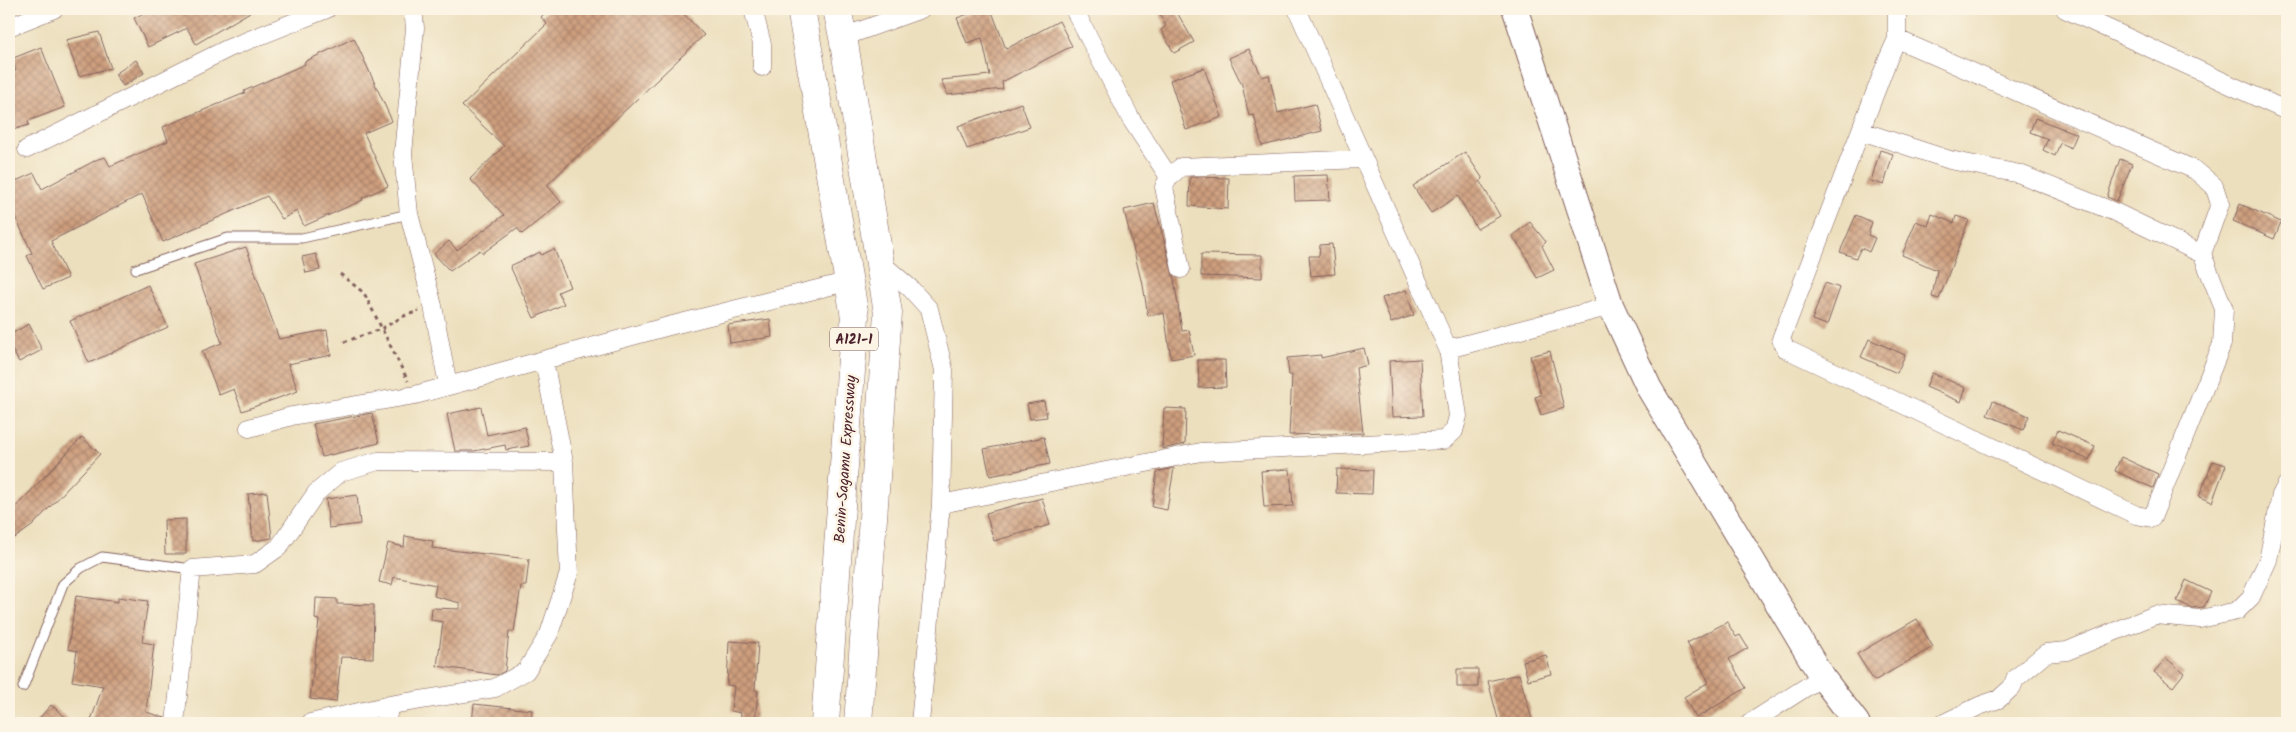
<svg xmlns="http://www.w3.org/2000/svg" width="2296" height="732" font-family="Kalam,sans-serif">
<defs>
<pattern id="building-cross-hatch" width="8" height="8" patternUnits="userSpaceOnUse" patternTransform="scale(1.25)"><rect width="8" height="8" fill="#cd9e7d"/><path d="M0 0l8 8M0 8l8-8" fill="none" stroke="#a88067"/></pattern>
</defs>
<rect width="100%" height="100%" fill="#fcf5e5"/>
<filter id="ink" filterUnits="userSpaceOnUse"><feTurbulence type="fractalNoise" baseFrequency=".02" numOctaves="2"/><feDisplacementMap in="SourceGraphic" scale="10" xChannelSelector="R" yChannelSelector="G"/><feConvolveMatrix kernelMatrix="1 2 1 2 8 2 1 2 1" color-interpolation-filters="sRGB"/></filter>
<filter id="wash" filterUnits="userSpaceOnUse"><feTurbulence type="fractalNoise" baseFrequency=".0096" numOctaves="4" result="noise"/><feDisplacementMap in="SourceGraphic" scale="20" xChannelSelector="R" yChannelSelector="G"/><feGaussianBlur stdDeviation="1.12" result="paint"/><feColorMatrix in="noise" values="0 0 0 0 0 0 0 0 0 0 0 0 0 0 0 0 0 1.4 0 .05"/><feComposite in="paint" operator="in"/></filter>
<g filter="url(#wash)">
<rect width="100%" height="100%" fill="#ecdfbd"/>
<g id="blocks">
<path fill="url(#building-cross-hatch)" d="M153 9H255L196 44 187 28 148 47 134 18Z
M549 9H679L704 35 547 185 561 202 522 234 517 228 483 253 480 250 450 271 434 254 449 241 457 250 504 215 470 179 504 146 462 106 547 24 541 17Z
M982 9H991L1006 49 1059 21 1072 46 1002 82 1003 89 947 95 941 80 990 75 982 38 967 43 957 18Z
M1157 9H1175L1194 42 1174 53 1161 30 1166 26Z
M99 32 111 68 79 76 66 40Z
M354 38 392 121 364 133 388 186 362 198 363 200 304 226 297 211 282 219 267 196 163 242 142 194 51 241 68 278 43 289 27 256 32 253 9 203V184L34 173 42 189 98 159 105 157 110 166 168 141 163 127 245 93 244 91 305 64 304 62Z
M41 47 65 107 28 121 29 125 9 131V73L16 71 11 59Z
M1249 49 1262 77 1269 75 1278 113 1315 104 1322 131 1262 146 1254 115 1249 116 1242 85 1229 58Z
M136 60 144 73 123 86 115 74Z
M1204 68 1222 117 1186 130 1170 80Z
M1021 103 1030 127 967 149 958 126Z
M2035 118 2077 134 2071 148 2060 143 2055 156 2043 150 2048 139 2030 132Z
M1880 150 1893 154 1884 185 1871 181Z
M1465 152 1483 179 1480 181 1500 216 1477 229 1458 196 1431 213 1413 186Z
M2120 159 2132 164 2117 201 2107 197Z
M1328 175 1330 200 1295 201 1294 176Z
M1190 177 1229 178 1228 209 1189 206Z
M1154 203 1174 279 1182 331 1189 330 1194 355 1171 359 1164 313 1148 316 1142 279 1141 280 1124 210Z
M2240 204 2281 222 2274 239 2233 221Z
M1932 214 1954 223 1956 216 1969 220 1939 299 1932 297 1937 270 1902 255 1916 221 1928 226Z
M1856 215 1872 222 1868 235 1875 238 1869 252 1861 248 1856 258 1840 252Z
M1530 222 1546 242 1542 246 1554 270 1537 278 1523 251 1512 236Z
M1332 244 1335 274 1311 276 1309 256H1319L1320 245Z
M246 247 279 339 327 330 331 355 288 364 298 391 242 411 234 389 219 395 202 351 222 343 194 264Z
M554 249 570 287 558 292 564 304 534 318 510 266 540 252 541 255Z
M316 254 320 270 306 273 302 257Z
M1201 254 1262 255V278L1201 276Z
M1825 283 1840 288 1827 325 1812 320Z
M148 285 168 327 89 363 70 321Z
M1406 290 1414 315 1391 323 1382 298Z
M770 319 772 337 730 343 728 325Z
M29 324 42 350 19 362 9 344V335Z
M1869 339 1905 355 1897 373 1861 357Z
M1364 348 1368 365 1356 368 1363 433 1289 435 1292 375H1289L1287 358 1321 355V358Z
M1550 351 1564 408 1541 415 1535 397 1541 395 1530 356Z
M1420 359 1423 416 1392 417 1389 361Z
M1198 360H1225L1226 387 1199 388Z
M1932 373 1966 388 1961 402 1926 387Z
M1044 401 1047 417 1030 419 1027 404Z
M1993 401 2029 416 2023 430 1987 415Z
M481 407 487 435 525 427 529 446 506 450 505 445 474 451H455L447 414Z
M1164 408 1186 409 1185 444 1162 449Z
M372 413 379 443 322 457 313 424Z
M2058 430 2095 446 2089 460 2052 443Z
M82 437 100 454 32 526 9 542V514Z
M1044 437 1050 464 990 476 984 449Z
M2121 457 2158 474 2153 488 2115 471Z
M2213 461 2226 465 2212 502 2199 497Z
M1174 468 1167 510 1152 507 1157 472Z
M1290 469 1293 506 1264 507 1261 471Z
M1337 469 1373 470 1372 494 1336 493Z
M267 492 272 538 253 541 248 494Z
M357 495 360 524 329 528 326 499Z
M1042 498 1050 525 994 541 986 513Z
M186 519V554H165L164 520Z
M405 536 433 541 432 548 529 559 526 586H521L514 632 509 631 505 671 497 675 437 666 443 622 431 620 432 608 460 609V603L434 596 436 585 394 577 392 585 379 582 388 543 404 547Z
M2186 580 2211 592 2204 607 2192 608 2177 601Z
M76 596 118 602V597L148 601 142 642 154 644 146 712 165 718V723H90L103 686 72 681 77 651 68 649Z
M316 598 337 599V604L374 605 373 658 341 657 336 702 310 699 319 620 315 619Z
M1917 619 1933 647 1874 681 1857 654Z
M1727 622 1736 637 1740 635 1748 648 1729 659 1746 688 1696 718 1684 697 1709 682 1687 643Z
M729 641 758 643 755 690 758 691 755 723H740L741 713 731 711 734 686 727 685Z
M1546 655 1551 674 1528 680 1523 661Z
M2166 658 2184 673 2173 687 2154 672Z
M1457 669H1478V687H1457Z
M1519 674 1533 723H1499L1488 681Z
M474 704 532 710 531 723H472Z
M51 705 73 723H35Z"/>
</g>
</g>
<g filter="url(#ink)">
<use href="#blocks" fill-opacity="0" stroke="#83625e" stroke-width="1"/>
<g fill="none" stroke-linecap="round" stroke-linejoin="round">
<defs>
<path id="lane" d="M136 269 228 238H302L409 214
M23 687 63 584 81 568 102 557 192 569"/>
<path id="street" d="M413 9 415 28 403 154 409 214 433 306 448 385
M753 9 762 44V67
M1074 9 1131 119 1169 177
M2065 9 2287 111
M9 27 54 9
M843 37 921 9
M1897 39 2195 170 2214 186 2220 204 2202 254
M1861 131 1950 160 2020 174 2117 213 2202 254 2224 309 2222 344 2152 518 2136 515 1786 349 1781 339 1888 59 1897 39V9
M27 149 229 48 327 9
M881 263 910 288 929 309 944 370 941 504 920 723
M1181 269 1164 187 1169 177 1181 167 1362 159
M1448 349 1611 306
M249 428 292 416 415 395 669 326 850 281
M941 504 1201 452 1444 440 1454 431 1458 416 1448 349 1297 9
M175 723 192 569 255 564 279 547 316 493 341 472 378 461 564 462
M310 723 390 705 495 688 526 671 549 634 569 573 564 462 544 361
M386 723 390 705
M1750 723 1822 677
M1944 723 1979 706 1999 699 2012 687 2015 679 2046 653 2067 651 2155 615 2200 619 2237 611 2251 597 2268 560 2281 495 2287 484"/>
<path id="secondary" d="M1515 9 1611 306 1649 388 1822 677 1857 723"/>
<path id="highway" d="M801 9 855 317 825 723
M837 9 843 37 888 313 858 723"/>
</defs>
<use href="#lane" stroke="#83625e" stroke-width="11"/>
<use href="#street" stroke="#83625e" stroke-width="19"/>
<use href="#secondary" stroke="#83625e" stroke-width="27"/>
<use href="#highway" stroke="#83625e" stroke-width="29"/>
<path stroke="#83625e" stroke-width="3" stroke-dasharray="4 4" stroke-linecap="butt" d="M340 274 364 293 408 381
M344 342 381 329 404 316 419 311"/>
<use href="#lane" stroke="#fff" stroke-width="9"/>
<use href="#street" stroke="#fff" stroke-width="18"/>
<use href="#secondary" stroke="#fff" stroke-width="25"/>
<use href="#highway" stroke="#fff" stroke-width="28"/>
</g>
</g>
<g text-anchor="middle" stroke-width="5" stroke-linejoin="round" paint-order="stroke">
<rect fill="#fcf5e5" stroke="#7f5f63" stroke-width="1" x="830" y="327.5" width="48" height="23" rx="4"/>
<g font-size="14" font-weight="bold" fill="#4a1f2b">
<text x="854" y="344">A121-1</text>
</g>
<g font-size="15" fill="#4a1f2b" stroke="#fcf5e5">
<text transform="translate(845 459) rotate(-86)" y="5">Benin-Sagamu Expressway</text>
</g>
</g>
<rect width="2296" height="732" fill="none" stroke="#fcf5e5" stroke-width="30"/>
</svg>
